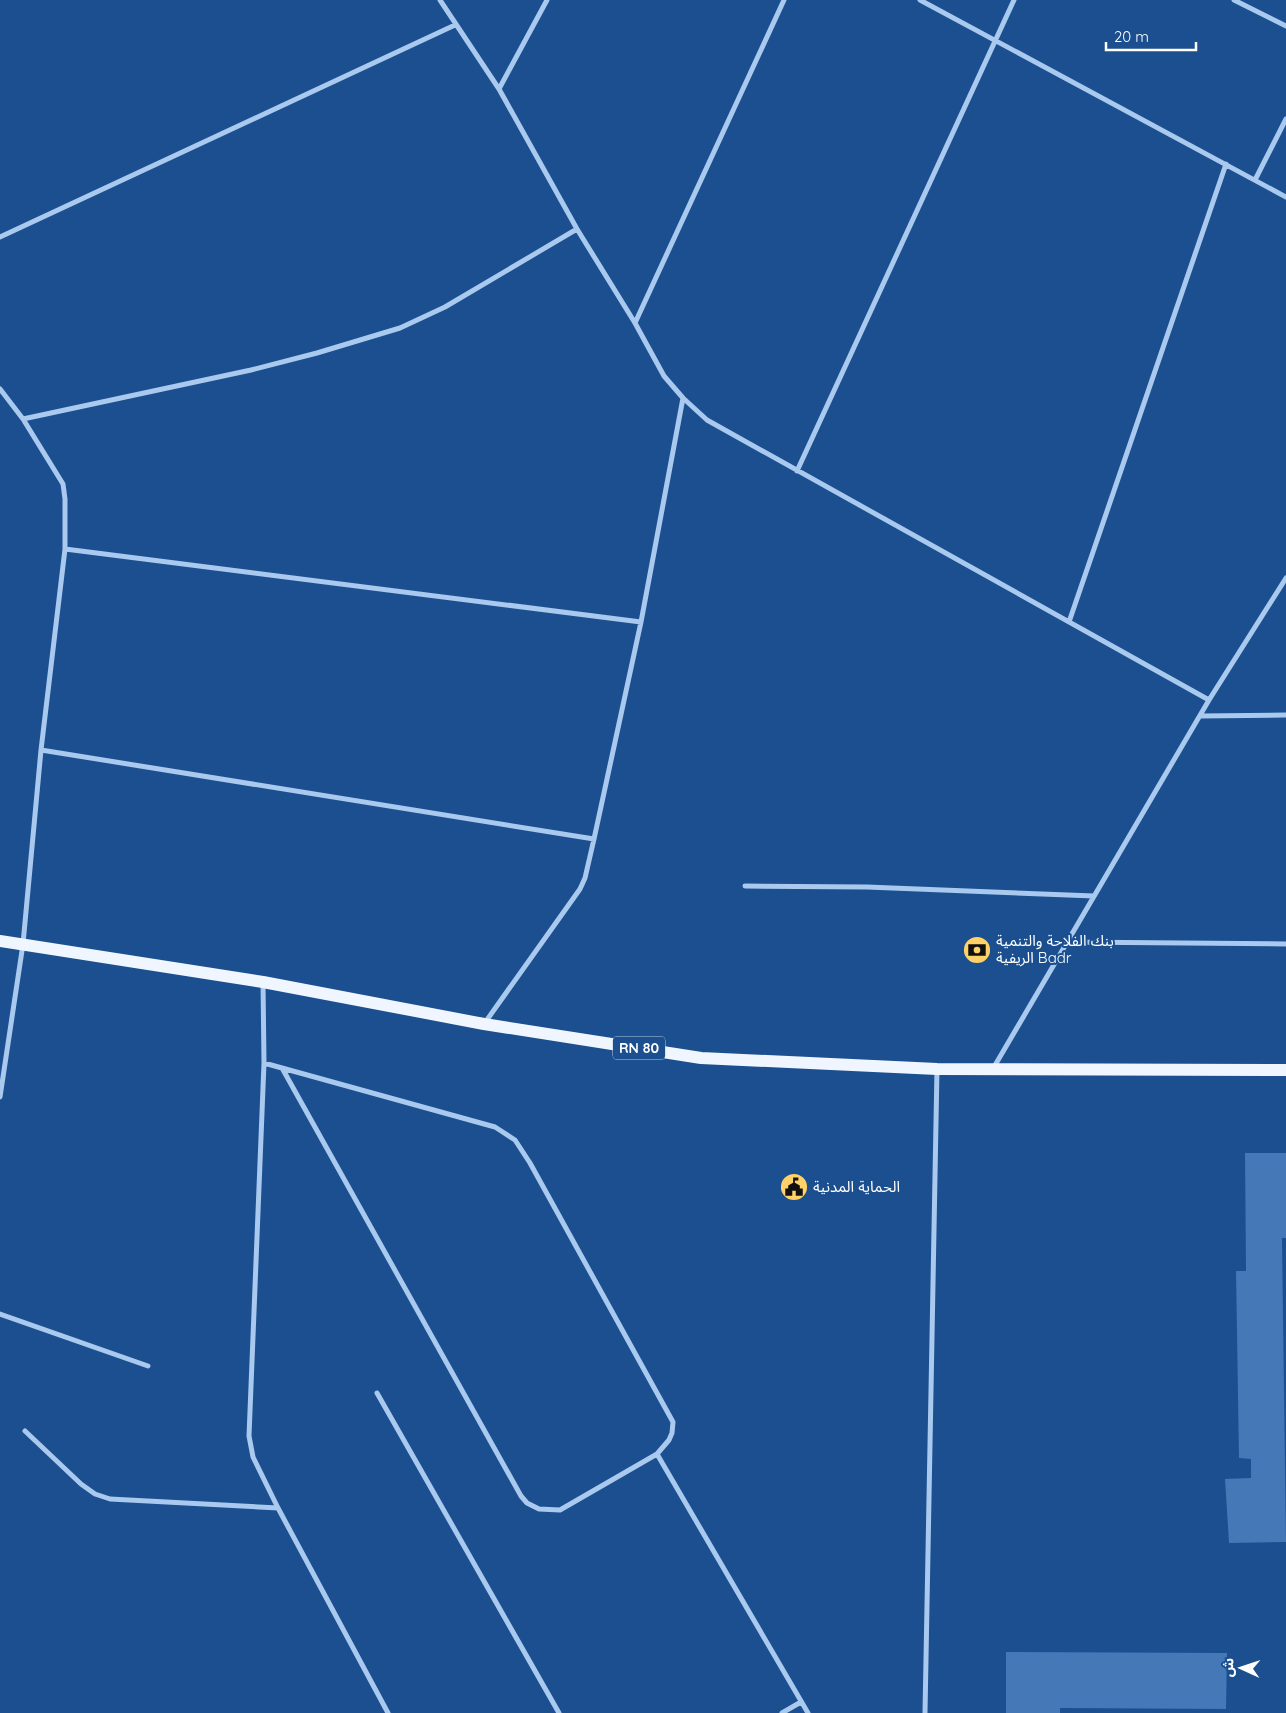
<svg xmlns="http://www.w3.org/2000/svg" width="1286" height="1713" font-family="Quicksand,'Noto Sans Arabic',sans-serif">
<rect width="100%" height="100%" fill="#1b4f8f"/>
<path fill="#4478b7" d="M1245 1153H1286V1238H1282L1286 1542 1229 1543 1225 1479 1251 1478V1459L1239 1458 1236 1271H1246Z
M1006 1652 1227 1653 1226 1709 1060 1708V1713H1006Z"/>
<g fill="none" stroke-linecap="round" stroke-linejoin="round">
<path stroke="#a9c9ee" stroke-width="5" d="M440 0 499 89 577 229 635 323 664 376 683 398 707 420 1209 700
M920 0 1286 197
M1234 0 1286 26
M499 89 547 0
M1255 180 1286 119
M0 237 455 25
M635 323 784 0
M0 389 23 419 63 484 65 499V549L41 750 23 944 0 1097
M23 419 251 370 317 353 400 328 445 307 577 229
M797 471 1014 0
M65 549 641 622
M1069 622 1226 164
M1200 716 1286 715
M41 750 594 839 641 622 683 398
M745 886 867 887 1094 896
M1066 942 1286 944
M263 982 264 1063 249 1436 253 1457 278 1508 388 1713
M484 1024 580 889 585 878 594 839
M264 1063 282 1068 495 1127 515 1140 530 1163 673 1422 672 1433 669 1440 657 1454 560 1510 539 1509 527 1503 521 1496 282 1068
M994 1067 1209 700 1286 578
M0 1314 148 1366
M377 1393 559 1713
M25 1431 81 1484 95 1494 110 1499 278 1508
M657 1454 808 1713
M782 1713 801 1702
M925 1713 937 1069"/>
<path stroke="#f0f6ff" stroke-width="12" d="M0 941 263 982 484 1024 701 1058 937 1069 1286 1070"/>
</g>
<defs>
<symbol id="bank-disc" viewBox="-11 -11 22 22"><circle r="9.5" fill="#ffd166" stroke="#1b4f8f"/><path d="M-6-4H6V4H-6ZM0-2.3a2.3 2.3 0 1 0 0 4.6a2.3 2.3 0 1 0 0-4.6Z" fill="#111"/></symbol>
<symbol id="civic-disc" viewBox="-11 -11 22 22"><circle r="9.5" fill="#ffd166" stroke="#1b4f8f"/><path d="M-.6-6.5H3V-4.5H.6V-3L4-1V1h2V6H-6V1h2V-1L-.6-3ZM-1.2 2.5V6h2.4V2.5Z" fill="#111"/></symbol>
</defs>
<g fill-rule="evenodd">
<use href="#bank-disc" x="961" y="934" width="32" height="32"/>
<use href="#civic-disc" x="778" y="1171" width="32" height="32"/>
</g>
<g text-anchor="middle" stroke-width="4" stroke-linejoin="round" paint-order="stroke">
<rect fill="#1b4f8f" stroke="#bbcadd" stroke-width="1" x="613" y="1036.5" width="52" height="23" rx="4"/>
<g font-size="14" font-weight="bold" fill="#fff">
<text x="639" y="1053">RN 80</text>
</g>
<g font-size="15" fill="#fff" stroke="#1b4f8f" text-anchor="start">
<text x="996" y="946">بنك الفلاحة والتنمية<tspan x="996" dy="17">الريفية Badr</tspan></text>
<text x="813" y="1192">الحماية المدنية</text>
</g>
</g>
<g transform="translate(1241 1668) rotate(273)" stroke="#1b4f8f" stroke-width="4" paint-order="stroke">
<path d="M0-4L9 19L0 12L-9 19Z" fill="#ffffff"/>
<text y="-8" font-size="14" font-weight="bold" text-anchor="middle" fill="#ffffff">ش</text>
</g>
<path d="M1106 42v8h90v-8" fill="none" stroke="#ffffff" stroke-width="2.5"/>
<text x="1114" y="42" font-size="15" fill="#ffffff" stroke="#1b4f8f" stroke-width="4" paint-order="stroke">20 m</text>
</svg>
